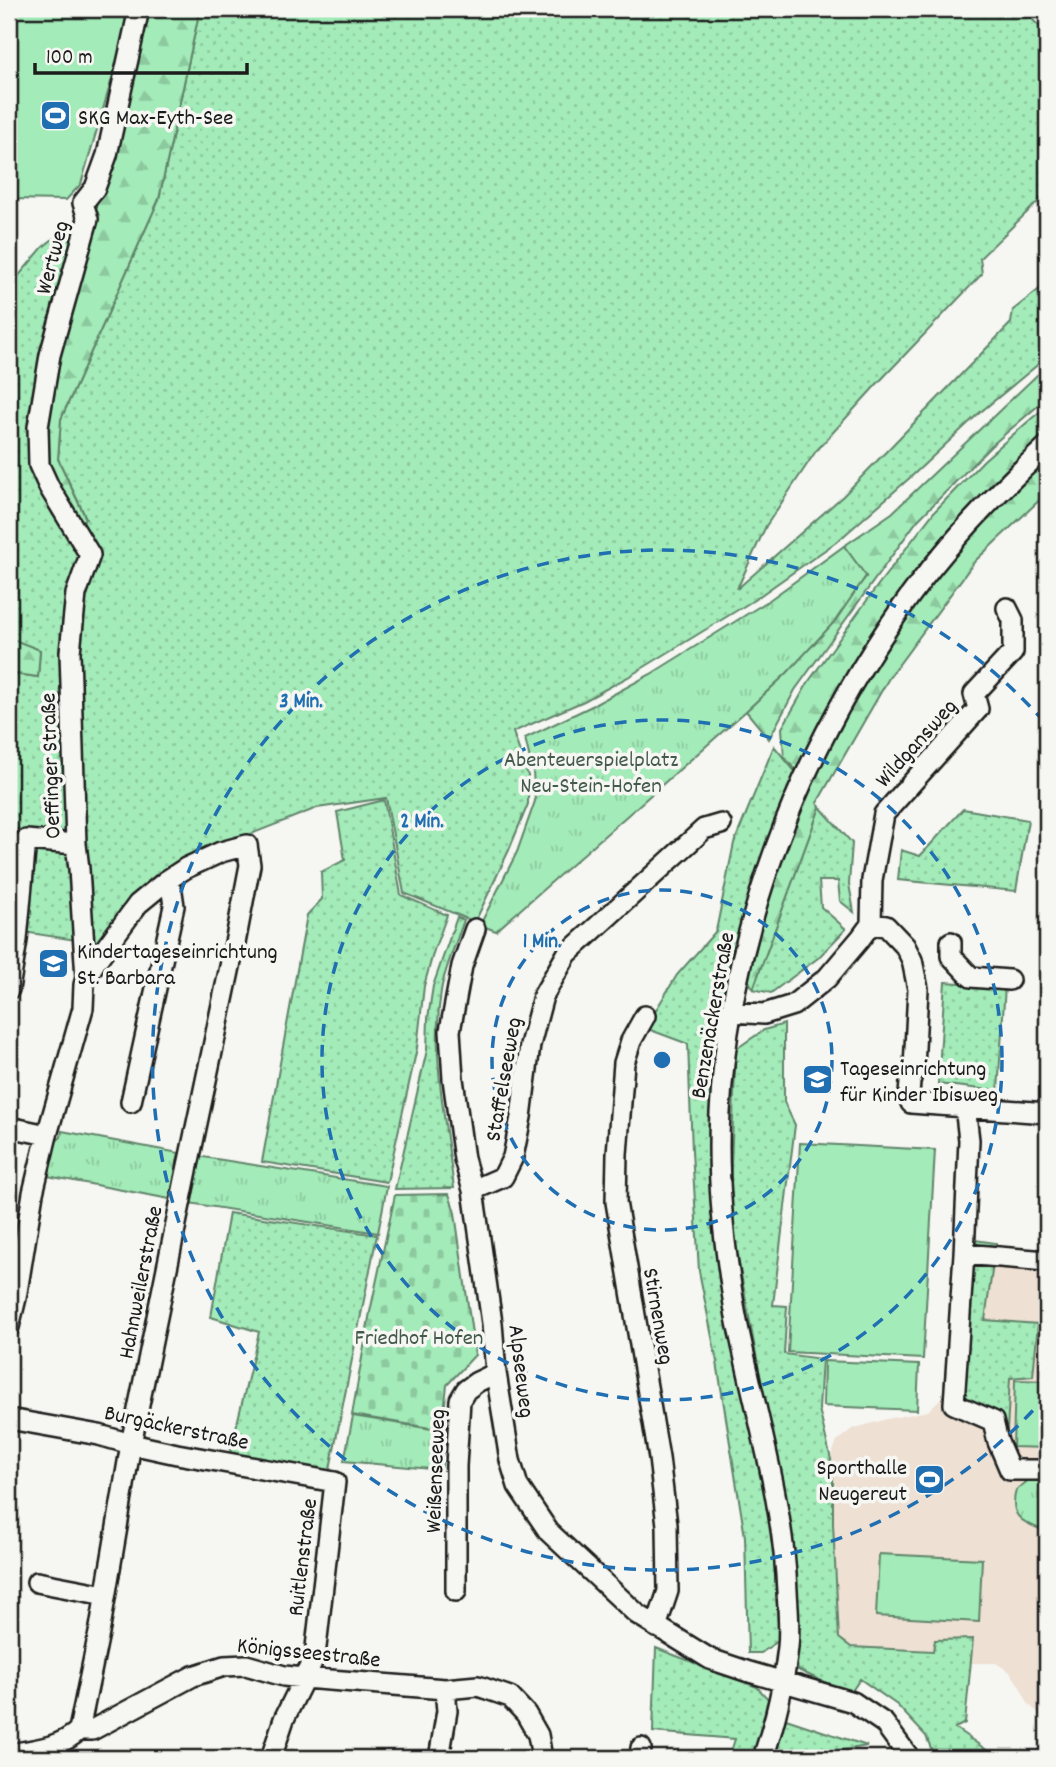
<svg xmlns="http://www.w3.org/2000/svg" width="1056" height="1767" font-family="Dekko,sans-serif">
<defs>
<pattern id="grass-dots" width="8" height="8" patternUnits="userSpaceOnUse" patternTransform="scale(1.75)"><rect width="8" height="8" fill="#a3ebb8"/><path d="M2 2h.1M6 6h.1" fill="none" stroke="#8cc99e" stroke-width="1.8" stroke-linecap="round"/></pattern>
<pattern id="forest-firs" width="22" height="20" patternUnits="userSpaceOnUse" patternTransform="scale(1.75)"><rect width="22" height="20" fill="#a3ebb8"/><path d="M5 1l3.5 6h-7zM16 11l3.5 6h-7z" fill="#8cc99e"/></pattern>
<pattern id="cemetery-stones" width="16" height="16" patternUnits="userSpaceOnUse" patternTransform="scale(1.75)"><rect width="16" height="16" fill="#a3ebb8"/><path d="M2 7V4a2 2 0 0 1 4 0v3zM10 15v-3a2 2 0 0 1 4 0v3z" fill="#8cc99e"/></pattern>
<pattern id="park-tufts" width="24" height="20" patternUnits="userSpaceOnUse" patternTransform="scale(1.75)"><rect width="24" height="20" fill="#a3ebb8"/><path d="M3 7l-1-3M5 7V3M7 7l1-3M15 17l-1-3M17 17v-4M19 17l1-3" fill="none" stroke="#8cc99e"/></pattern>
</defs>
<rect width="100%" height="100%" fill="#f6f6f2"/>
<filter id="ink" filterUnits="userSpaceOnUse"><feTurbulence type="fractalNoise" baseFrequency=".0143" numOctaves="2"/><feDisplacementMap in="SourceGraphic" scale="14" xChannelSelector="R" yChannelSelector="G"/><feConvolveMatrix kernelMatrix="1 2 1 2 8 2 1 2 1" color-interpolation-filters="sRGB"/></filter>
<g filter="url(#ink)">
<path fill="#eee0d3" d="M954 1256 1025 1268 1047 1273V1718L1044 1717 1029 1705 1019 1685 1010 1672 996 1663H949L877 1658 832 1640 819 1489 837 1441 852 1429 887 1419 928 1411 944 1395Z"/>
<path fill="url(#grass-dots)" stroke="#60846a" stroke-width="2" d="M200 9H1025L1030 17 1047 34V193L980 258 982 274 876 385 816 451 766 526 737 589 843 496 1011 323 1013 310 1047 283V357L977 415 913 475 839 540 754 600 628 677 584 701 513 732 528 776V804L509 850 475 922 404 893 386 798 317 808 208 851 102 944 23 932 29 831 9 828V673L38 677 40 651 9 638V287L43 247 78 219 33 394V467L86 518 58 459 61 419 159 199Z
M774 746 798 775 728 995 715 1217 770 1494 779 1640 761 1653H748L745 1537 717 1362 699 1271 692 1151 688 1044 645 1028 677 975 716 931 734 843Z
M384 800 401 895 447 915 434 950 424 986 417 1048 387 1182 262 1162 307 915 322 899 321 872 345 860 337 812Z
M820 807 852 843 849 884 854 912 840 901 838 881H819L821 907 846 929 818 958 771 993 753 989Z
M963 809 1028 820 1016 891 898 880 901 850 920 856Z
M457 917 464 920C457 941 444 970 441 991 431 1056 446 1124 454 1188L395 1189 427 1050 428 1018 433 986Z
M945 982 1005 986 998 1091 938 1084Z
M784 1024V1102L795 1125 773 1305 787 1306 784 1354 822 1359 819 1409 833 1468V1524L839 1638 851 1647 933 1651 935 1640 973 1639 965 1723 955 1728 998 1758H935L926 1736 897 1705 860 1679 850 1694 798 1670 795 1652 792 1547 729 1210 736 1049 764 1030Z
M229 1213 377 1235 329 1474 229 1457 259 1332 211 1317Z
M968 1239 996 1243 985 1320 1038 1324 1033 1376 1010 1378 1006 1448 959 1401Z
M656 1648 757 1687 771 1702 758 1758H729L735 1739 653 1732Z
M786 1719 867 1746 799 1758H771Z"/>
<path fill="url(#forest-firs)" stroke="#60846a" stroke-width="2" d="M143 9H200L159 199 61 419 58 459 86 519 77 523 42 459V421L92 219 110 159Z
M1038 374 1047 376V398L991 446 917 521 795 690 769 739 746 711 787 673 866 577 844 546 892 513Z
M1047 406V432C967 506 897 593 841 686 824 713 811 743 797 772L784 757 782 728 809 681 878 585 934 512 984 460 1031 419Z
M1047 460V493L975 561 889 678 817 803 820 807 753 989 746 975 774 883 806 795 841 723 904 612 959 546 1016 488Z
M9 638 40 650 38 677 9 673Z"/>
<path fill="url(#cemetery-stones)" stroke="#60846a" stroke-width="2" d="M449 1194 455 1213 475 1355 447 1385 442 1430 352 1415 370 1312 395 1195Z"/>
<path fill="url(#park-tufts)" stroke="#60846a" stroke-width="2" d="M844 546 866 576 835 621 787 673 746 711 496 931 480 925 517 852 535 801 533 772 525 738 594 705 651 674 768 601Z
M62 1131 179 1153 170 1199 42 1175 47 1149 61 1137Z
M197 1156 387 1186 378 1233 189 1203Z
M353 1416 444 1431 442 1470 344 1461Z
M1030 1479 1047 1481V1527L1043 1530C1020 1522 1009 1515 1016 1490Z"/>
<path fill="#a3ebb8" stroke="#60846a" stroke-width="2" d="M9 9H128L121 48 81 184 66 200 9 199Z
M800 1143 935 1150 923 1359 788 1352Z
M824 1361 919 1365 917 1410 823 1406Z
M1015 1380 1047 1381V1448L1013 1447Z
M879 1554 982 1559 979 1622 876 1616Z"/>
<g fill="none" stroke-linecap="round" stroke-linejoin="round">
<defs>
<path id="minor" d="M871 924 886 926 905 946 912 960 918 989 914 1068 910 1082 909 1095 911 1103 1047 1113
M475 929 462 966 450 1031 453 1079 464 1159 473 1190 492 1323 496 1373 510 1460 518 1486 549 1532 637 1614 710 1659 746 1671 853 1702 884 1723 906 1753 909 1758
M951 942V956L971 977 1009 980
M86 978 79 869 76 844 70 652 76 594 90 555 49 487 39 465 38 427 50 355 88 219 83 203 95 188 107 155 139 9
M9 989 17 940 26 840 76 844
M732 1012 764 1014 793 1005 827 978 860 939 871 924 872 880 884 814 978 709 974 694 1013 652V620L1007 608
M645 1016 631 1041 624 1063 617 1154 616 1202 659 1458 667 1525 668 1591 656 1627
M131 1102 174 906 172 892 166 881
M965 1106 969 1140 964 1254 954 1404 993 1421 998 1442 1010 1470H1047
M9 1127 47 1135
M473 1190 503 1177 513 1157 521 1117 530 1045 543 996 567 954 704 829 721 824
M964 1254 1047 1261
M9 1327 16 1298 33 1193 47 1135 83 1008 84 985 86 978 96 961 138 904 166 881 186 868 221 852 247 845 250 865 236 938 185 1180 131 1444 100 1628 79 1730
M9 1419 99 1435 131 1444 177 1454 335 1482 315 1656 284 1719 271 1758
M37 1582 105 1595
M456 1591V1466L460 1400 466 1390 477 1382 496 1373
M9 1754C33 1750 61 1748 79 1730H92L193 1676 224 1666 246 1665 284 1676 304 1678 445 1689 478 1686 510 1697 526 1714 538 1735 542 1758
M439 1758 447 1711 445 1689
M640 1758 641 1748
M763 1758C775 1722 784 1685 788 1647 790 1629 788 1609 787 1591 784 1520 766 1450 750 1381 745 1358 739 1334 735 1311 724 1246 716 1178 720 1113 729 935 798 755 900 610 941 551 995 494 1047 446"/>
</defs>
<use href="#minor" stroke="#1c1c1c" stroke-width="24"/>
<use href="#minor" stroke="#f6f6f2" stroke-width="19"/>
</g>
</g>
<g fill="none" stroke="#1f6fb2" stroke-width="3.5" stroke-dasharray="12 9">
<circle cx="662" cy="1060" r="170"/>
<circle cx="662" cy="1060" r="340"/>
<path d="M1047 1395A510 510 0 1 1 1047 725"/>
</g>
<defs>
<symbol id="stadium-square" viewBox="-11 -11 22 22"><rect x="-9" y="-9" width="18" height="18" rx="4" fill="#1f6fb2" stroke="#f6f6f2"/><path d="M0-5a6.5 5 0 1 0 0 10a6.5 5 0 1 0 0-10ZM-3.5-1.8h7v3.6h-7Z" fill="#fff"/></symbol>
<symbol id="school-square" viewBox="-11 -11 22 22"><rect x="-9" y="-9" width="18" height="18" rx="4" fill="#1f6fb2" stroke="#f6f6f2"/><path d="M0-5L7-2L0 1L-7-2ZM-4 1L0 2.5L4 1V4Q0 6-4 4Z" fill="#fff"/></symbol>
</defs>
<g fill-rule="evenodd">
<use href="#stadium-square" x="38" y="98" width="35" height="35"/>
<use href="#school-square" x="36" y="946" width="35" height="35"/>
<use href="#school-square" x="800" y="1062" width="35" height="35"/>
<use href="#stadium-square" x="912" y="1462" width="35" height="35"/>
</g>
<g text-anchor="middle" stroke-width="7" stroke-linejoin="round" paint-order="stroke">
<g font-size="23" fill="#1c1c1c" stroke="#f6f6f2" text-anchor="start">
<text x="78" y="124">SKG Max-Eyth-See</text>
<text x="77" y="958">Kindertageseinrichtung<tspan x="77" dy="26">St. Barbara</tspan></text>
<text x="840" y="1075">Tageseinrichtung<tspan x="840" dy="26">für Kinder Ibisweg</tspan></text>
<text x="907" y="1474" text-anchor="end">Sporthalle<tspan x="907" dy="26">Neugereut</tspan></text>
</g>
<g font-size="23" fill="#1c1c1c" stroke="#f6f6f2">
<text transform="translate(51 257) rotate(-75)" y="8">Wertweg</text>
<text transform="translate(915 742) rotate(-48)" y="8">Wildgansweg</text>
<text transform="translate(49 766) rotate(-92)" y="8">Oeffinger Straße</text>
<text transform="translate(711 1015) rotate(-80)" y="8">Benzenäckerstraße</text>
<text transform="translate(502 1079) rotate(-80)" y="8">Staffelseeweg</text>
<text transform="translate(139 1282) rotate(-79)" y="8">Hahnweilerstraße</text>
<text transform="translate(660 1316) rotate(80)" y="8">Stirnenweg</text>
<text transform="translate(523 1371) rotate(83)" y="8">Alpseeweg</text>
<text transform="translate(177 1426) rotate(12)" y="8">Burgäckerstraße</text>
<text transform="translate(434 1471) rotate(-88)" y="8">Weißenseeweg</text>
<text transform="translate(301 1557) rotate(-83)" y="8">Ruitlenstraße</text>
<text transform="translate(309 1651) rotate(6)" y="8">Königsseestraße</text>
</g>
<g font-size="23" fill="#445a4b" stroke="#f6f6f2">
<text x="591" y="766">Abenteuerspielplatz<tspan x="591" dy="26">Neu-Stein-Hofen</tspan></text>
<text x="419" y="1344">Friedhof Hofen</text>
</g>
</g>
<circle cx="662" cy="1060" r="10" fill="#1f6fb2" stroke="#f6f6f2" stroke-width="3.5"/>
<g font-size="21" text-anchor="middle" font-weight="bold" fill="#1f6fb2" stroke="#f6f6f2" stroke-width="7" stroke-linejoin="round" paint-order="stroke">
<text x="301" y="707">3 Min.</text>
<text x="422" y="827">2 Min.</text>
<text x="542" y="947">1 Min.</text>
</g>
<rect width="1056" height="1767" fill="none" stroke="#f6f6f2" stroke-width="35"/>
<rect x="18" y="18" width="1021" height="1732" fill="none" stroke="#1c1c1c" stroke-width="2.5" filter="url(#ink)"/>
<path d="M35 63v10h212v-10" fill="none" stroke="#1c1c1c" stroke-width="3.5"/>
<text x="46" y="63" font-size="21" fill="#1c1c1c" stroke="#f6f6f2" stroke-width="5" paint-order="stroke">100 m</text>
</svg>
